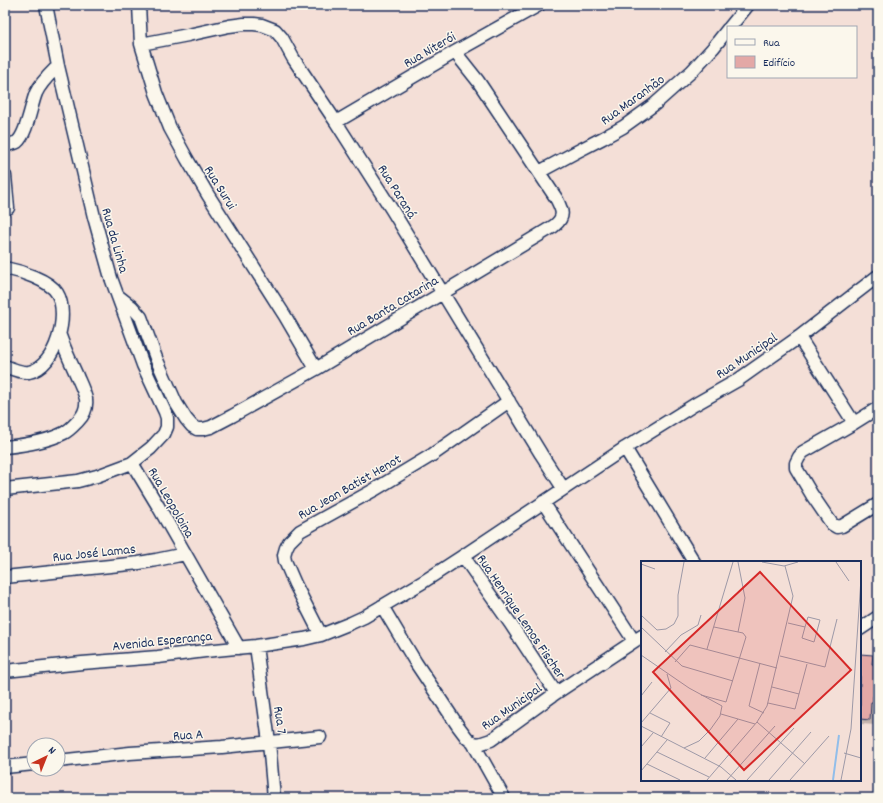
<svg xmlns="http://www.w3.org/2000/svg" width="883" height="803" font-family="Dekko,sans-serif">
<rect width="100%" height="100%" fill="#f4dfd7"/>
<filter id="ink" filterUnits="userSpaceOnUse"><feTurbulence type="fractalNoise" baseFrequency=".025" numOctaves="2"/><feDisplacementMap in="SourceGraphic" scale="8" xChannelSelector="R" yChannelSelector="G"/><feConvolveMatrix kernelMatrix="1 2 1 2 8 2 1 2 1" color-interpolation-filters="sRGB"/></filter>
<g filter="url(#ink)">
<path fill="#0003" d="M860 655 878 656V707H877L876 725 860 724Z"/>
<path fill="#e3a8a6" stroke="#1b2f5e" d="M860 654 873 655 872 664 878 665V697L873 696V702H871L870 720 860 719Z"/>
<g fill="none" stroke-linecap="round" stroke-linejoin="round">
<defs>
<path id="minor" d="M139 5 140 25 141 44 156 93 170 128 187 159 208 195 285 316 316 369
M730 27 748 5
M141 44 188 35 229 26 244 24H254L262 25 275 30 282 38 293 58 336 122 392 210 541 454 563 488
M336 122 455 52 539 5
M5 145C9 144 14 144 17 142 27 134 31 105 36 93 41 82 50 74 58 66
M539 172 578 151 603 138 623 127 655 104 692 71 713 48 728 29
M5 176 8 208
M5 268C20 271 49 280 57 293 70 314 56 367 29 372 21 373 12 369 5 366
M118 296 132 307 141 317 156 358 176 403 186 419 192 426 197 429H203L211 427 232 416 316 369 554 226C566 216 562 210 556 198L478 81 455 52
M799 337 854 423 803 452 799 457 796 463V468L812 495 825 514 832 524 837 527 842 526 878 504
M854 423 878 408
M5 447C25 445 46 442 64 433 70 430 74 425 78 421 84 415 87 407 86 399 84 391 80 383 77 376 71 363 65 350 60 336
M625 448 694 562
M132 463 158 506 239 648
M5 489 78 481 97 476 132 463 151 448 164 434 167 427V418L165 412 143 365 111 278 94 217 58 66 46 5
M543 502 634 641
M463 556 510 623 556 693
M5 577 139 563 156 560 185 554
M382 606 416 663 458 726 467 738 473 743 479 744 491 740 556 693 642 636
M860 629 878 617
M321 635 295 584 285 561 284 555 286 548 289 542 300 531 374 490 432 455 509 401
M256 646 269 742 274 798
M5 671 82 663 158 657 205 651 256 646 304 639 321 635 351 623 364 617 423 582 463 556 625 448 694 405 738 380 799 337 878 276
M473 743 504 798
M58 761 130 753 222 747 320 737
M5 767 34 764"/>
</defs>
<use href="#minor" stroke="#1b2f5e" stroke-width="15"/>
<use href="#minor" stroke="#fbf7ec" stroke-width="12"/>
</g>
</g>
<g text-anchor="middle" stroke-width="3" stroke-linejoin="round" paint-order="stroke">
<g font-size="14" fill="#1b2f5e" stroke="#fbf7ec">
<text transform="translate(429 49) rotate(-30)" y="5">Rua Niterói</text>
<text transform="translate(632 99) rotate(-36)" y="5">Rua Maranhão</text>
<text transform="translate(221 187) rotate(58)" y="5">Rua Surui</text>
<text transform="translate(398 191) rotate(58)" y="5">Rua Paraná</text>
<text transform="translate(116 240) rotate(74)" y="5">Rua da Linha</text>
<text transform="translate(392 305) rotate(-31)" y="5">Rua Banta Catarina</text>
<text transform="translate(746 355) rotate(-34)" y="5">Rua Municipal</text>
<text transform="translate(349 486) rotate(-30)" y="5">Rua Jean Batist Henot</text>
<text transform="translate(172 502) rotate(60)" y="5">Rua Leopoloina</text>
<text transform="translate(94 552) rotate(-6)" y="5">Rua José Lamas</text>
<text transform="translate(522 616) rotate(56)" y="5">Rua Henrique Lemos Fischer</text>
<text transform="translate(162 640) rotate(-6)" y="5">Avenida Esperança</text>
<text transform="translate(511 706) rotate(-35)" y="5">Rua Municipal</text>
<text transform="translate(281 720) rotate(82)" y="5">Rua 7</text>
<text transform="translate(188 734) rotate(-4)" y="5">Rua A</text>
</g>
</g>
<g transform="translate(641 561)">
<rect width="220" height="220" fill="#f4dfd7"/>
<path fill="none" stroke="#91beea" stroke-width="2" d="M192 219 198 174"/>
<path fill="none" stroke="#9d99a7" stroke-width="1" d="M121 1 143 5 157 1M195 1 208 20M0 3 14 8M0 54 16 69 25 68 33 63 37 55V34L43 1M147 62 164 66 161 77 173 81 179 59 167 56 164 66M0 66 41 105 92 120M97 71 104 37 97 1M66 88 92 1M24 91 40 74 57 64 60 54M0 94 48 127 81 145 79 155 69 169 58 180 43 187M139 95 184 106 196 58M34 101 49 84 136 107M119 102 108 145 123 152M131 126 158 133M60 134 85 141 105 76 102 72 73 66M0 135 11 121M127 142 154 148 166 103M9 152 29 162 20 176M80 153 114 163M116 161 164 203M0 162 30 127 26 113M0 165 80 206 95 219M0 186 12 172M16 191 68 216M203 192 220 197M64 197 97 158M6 203 39 219M0 210 26 179M66 219 116 161 126 145 152 35 144 5M86 219 134 165M106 219 153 167M128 219 170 171M149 219 188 175M200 219 210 168 220 17"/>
<path fill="#d62828" fill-opacity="0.15" stroke="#d62828" stroke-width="2" d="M119 11 210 109 103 209 12 111Z"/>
<rect width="220" height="220" fill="none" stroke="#1b2f5e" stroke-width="2"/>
</g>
<rect width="883" height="803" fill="none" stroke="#fbf7ec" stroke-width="20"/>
<rect x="10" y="10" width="863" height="783" fill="none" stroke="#1b2f5e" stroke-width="1.5" filter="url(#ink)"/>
<rect x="727" y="26" width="130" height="52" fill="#fbf7ec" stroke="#a1a7b3"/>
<rect x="735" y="39" width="20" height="6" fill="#fbf7ec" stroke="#a1a7b3"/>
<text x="763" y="46" font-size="12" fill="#1b2f5e">Rua</text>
<rect x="735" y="56" width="20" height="12" fill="#e3a8a6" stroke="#a1a7b3"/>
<text x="763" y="66" font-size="12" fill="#1b2f5e">Edifício</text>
<g transform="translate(46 757) rotate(43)"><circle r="19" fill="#fbf7ec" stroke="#a1a7b3"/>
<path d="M0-3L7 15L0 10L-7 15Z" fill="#c8321e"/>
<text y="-6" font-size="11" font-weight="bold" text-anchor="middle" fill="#1b2f5e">N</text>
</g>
</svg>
